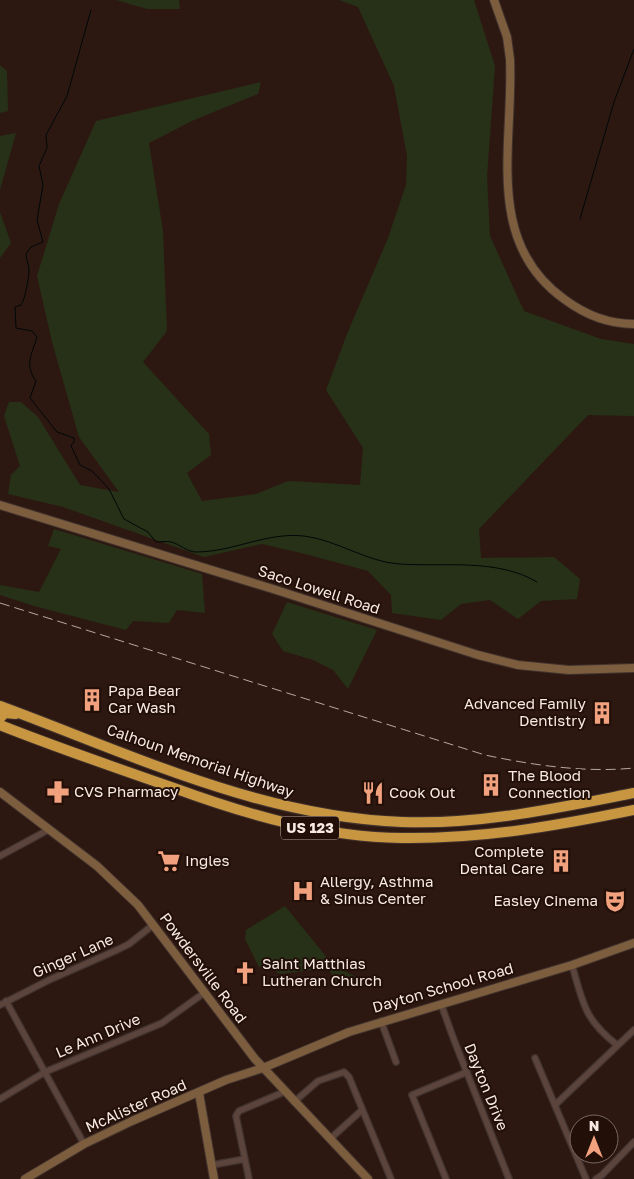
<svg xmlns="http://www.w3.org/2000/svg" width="634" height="1179" font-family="'Golos Text',sans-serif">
<rect width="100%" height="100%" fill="#2c1811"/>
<path fill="#273117" d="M116 0H179L180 9H147Z
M339 0H474L495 66 487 177 490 236 524 311 601 339 634 344V416L588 415 479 529 481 558 554 557 580 579 577 599 541 601 518 619 490 600 461 604 441 620 392 613 391 595 368 571 305 554 262 544 204 557 63 507 8 494 11 475 20 466 4 416 9 402H21L38 417 80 485 119 492 79 437 52 342 37 276 59 204 96 121 261 82 258 94 194 120 149 143 163 231 167 331 143 362 209 434 211 455 187 473 202 501 256 494 288 481 360 485 363 448 326 390 347 334 388 238 406 185 407 156 394 86 358 7Z
M0 65 7 71 8 111 0 113Z
M16 133 0 190V136Z
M0 212 11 243 0 258Z
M54 529 202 574 205 613 177 610 169 623 133 621 126 630 34 606 0 595V585L39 592 61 549 48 546Z
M287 602 377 630 348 689 333 670 313 660 283 651 272 634Z
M285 906 333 965 360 979 338 984 328 968 280 974 267 966 259 967 245 939 246 930Z"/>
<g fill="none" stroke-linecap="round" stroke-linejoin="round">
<path stroke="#000709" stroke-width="1" d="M91 10 67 96 46 135 47 148 39 166 43 185 37 220 43 242 31 247 26 254C26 260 29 264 29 270 29 277 25 300 21 305L15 307 16 328 32 331 37 337C32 354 24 365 36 381L30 398 57 432 74 438V442L71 446 80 465 92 471 109 489 124 519 148 532 156 542C161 542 167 541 171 542 180 544 187 552 196 552 233 552 266 532 304 536 337 540 367 562 399 564 443 567 497 558 537 582
M580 219 614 102 634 49"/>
<defs>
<path id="street" d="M0 856 48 830
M572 965C583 1003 584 1019 617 1045
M6 1001 84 1144
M441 1004 454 1040 509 1179
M0 1005 49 980 117 950 129 944 153 925
M381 1021 396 1062
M535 1058 586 1179
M0 1099 45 1072 162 1023 204 993
M294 1102 318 1081 344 1072 349 1077 391 1179
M556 1104 634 1030
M330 1139 362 1110
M212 1165 245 1159
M249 1179 236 1116 239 1111 284 1092
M446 1179 412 1095 467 1072
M596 1179 602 1175 634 1142"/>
<path id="secondary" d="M494 0 507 37 510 59C514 143 483 241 564 299 584 314 608 324 634 324
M0 505 273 589 478 655 518 665 569 670 634 668
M0 792 97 866 138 905 255 1059 368 1179
M199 1093 214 1179
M25 1179 84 1144 132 1121 226 1080 263 1068 349 1032 572 965 634 943"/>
<path id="highway" d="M0 706C130 754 261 817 402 822 480 825 557 808 634 793
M0 718 5 713 16 714
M0 725C58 748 116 768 174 788 248 815 323 837 402 838 482 839 556 826 634 810"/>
</defs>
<use href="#street" stroke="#41322e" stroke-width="8"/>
<use href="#secondary" stroke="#41322e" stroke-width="10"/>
<use href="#highway" stroke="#41322e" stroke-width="12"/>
<use href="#street" stroke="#5b443c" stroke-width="5.5"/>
<use href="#secondary" stroke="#7c5d3e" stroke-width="8"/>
<use href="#highway" stroke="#c89641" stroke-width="10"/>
<path stroke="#b7a7a1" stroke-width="1" stroke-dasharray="10 5" stroke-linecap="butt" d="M0 603 485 755C532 765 585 773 634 768"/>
</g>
<defs>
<symbol id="building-bare" viewBox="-9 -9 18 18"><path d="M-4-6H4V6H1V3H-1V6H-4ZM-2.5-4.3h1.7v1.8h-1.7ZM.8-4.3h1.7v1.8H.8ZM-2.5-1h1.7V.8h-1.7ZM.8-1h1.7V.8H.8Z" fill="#f2a17e" stroke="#220f08" stroke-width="2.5" paint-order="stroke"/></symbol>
<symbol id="pharmacy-bare" viewBox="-9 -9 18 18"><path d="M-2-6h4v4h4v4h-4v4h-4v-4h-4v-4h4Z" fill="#f2a17e" stroke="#220f08" stroke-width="2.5" paint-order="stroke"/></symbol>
<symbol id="restaurant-bare" viewBox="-9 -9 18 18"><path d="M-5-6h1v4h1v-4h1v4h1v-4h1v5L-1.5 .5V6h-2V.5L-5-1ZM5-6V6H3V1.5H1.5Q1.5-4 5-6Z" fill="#f2a17e" stroke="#220f08" stroke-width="2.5" paint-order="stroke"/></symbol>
<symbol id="supermarket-bare" viewBox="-9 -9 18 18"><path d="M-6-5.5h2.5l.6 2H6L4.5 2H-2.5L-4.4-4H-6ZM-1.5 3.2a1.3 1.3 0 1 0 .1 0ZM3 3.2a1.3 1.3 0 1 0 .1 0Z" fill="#f2a17e" stroke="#220f08" stroke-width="2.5" paint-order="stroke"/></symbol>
<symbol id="hospital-bare" viewBox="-9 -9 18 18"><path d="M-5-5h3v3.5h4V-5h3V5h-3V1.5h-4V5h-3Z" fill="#f2a17e" stroke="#220f08" stroke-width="2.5" paint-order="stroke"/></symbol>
<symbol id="theatre-bare" viewBox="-9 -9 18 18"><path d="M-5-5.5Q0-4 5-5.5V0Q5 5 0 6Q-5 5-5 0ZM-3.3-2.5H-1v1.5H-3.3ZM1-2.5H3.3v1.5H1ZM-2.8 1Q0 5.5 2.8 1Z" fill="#f2a17e" stroke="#220f08" stroke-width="2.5" paint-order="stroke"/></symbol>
<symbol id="church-bare" viewBox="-9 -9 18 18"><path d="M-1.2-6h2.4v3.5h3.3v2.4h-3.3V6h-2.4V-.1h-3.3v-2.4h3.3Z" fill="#f2a17e" stroke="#220f08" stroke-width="2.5" paint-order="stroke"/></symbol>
</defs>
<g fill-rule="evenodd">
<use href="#building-bare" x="76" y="684" width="32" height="32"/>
<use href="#building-bare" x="586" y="697" width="32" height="32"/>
<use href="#building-bare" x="475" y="769" width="32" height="32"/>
<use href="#pharmacy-bare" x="42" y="776" width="32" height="32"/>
<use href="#restaurant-bare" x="357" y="777" width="32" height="32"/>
<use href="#supermarket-bare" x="153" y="845" width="32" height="32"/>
<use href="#building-bare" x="545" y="845" width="32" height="32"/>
<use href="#hospital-bare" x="287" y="875" width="32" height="32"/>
<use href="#theatre-bare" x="599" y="885" width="32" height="32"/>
<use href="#church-bare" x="229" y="957" width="32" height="32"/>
</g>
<g text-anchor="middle" stroke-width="4" stroke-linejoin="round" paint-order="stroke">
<rect fill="#220f08" stroke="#b7a8a1" stroke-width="1" x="281" y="816.5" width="58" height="23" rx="4"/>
<g font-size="14" font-weight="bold" fill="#f7e9e3">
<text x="310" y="833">US 123</text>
</g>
<g font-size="15" fill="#f7e9e3" stroke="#220f08">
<text transform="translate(319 590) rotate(18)" y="5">Saco Lowell Road</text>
<text transform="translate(200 761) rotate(19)" y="5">Calhoun Memorial Highway</text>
<text transform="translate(73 956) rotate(-24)" y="5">Ginger Lane</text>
<text transform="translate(203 968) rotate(53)" y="5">Powdersville Road</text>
<text transform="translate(443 988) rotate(-16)" y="5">Dayton School Road</text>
<text transform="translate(98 1036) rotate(-23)" y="5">Le Ann Drive</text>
<text transform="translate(486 1087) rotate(68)" y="5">Dayton Drive</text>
<text transform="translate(136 1106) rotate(-24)" y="5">McAlister Road</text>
</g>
<g font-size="15" fill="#f7e9e3" stroke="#220f08" text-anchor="start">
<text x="108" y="696">Papa Bear<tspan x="108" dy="17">Car Wash</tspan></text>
<text x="586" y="709" text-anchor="end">Advanced Family<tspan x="586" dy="17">Dentistry</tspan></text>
<text x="508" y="781">The Blood<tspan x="508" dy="17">Connection</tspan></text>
<text x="74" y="797">CVS Pharmacy</text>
<text x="389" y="798">Cook Out</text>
<text x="544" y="857" text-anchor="end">Complete<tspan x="544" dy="17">Dental Care</tspan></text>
<text x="185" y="866">Ingles</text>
<text x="320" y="887">Allergy, Asthma<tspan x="320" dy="17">&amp; Sinus Center</tspan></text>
<text x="598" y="906" text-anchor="end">Easley Cinema</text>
<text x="262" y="969">Saint Matthias<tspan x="262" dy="17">Lutheran Church</tspan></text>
</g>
</g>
<g transform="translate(594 1139)"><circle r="24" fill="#220f08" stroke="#776660"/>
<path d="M0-4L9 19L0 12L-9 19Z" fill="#f2a17e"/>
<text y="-8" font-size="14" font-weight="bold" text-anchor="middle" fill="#f7e9e3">N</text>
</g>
</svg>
